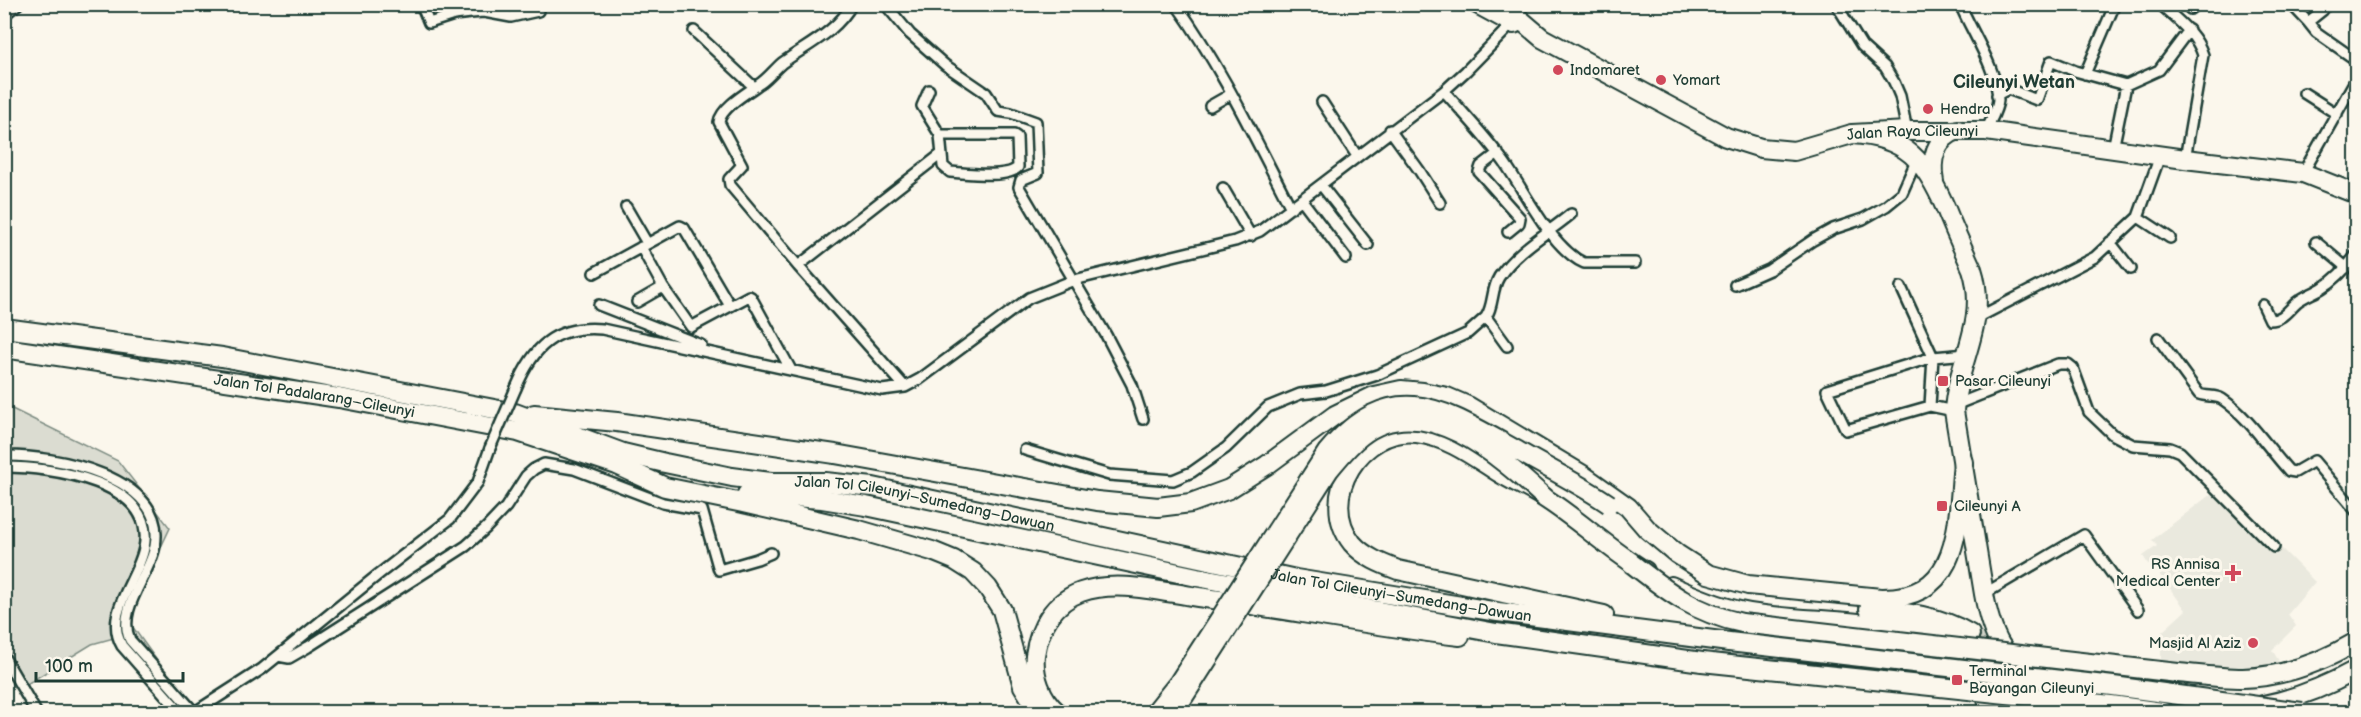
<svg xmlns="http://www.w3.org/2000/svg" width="2361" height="717" font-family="'Balsamiq Sans',sans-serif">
<rect width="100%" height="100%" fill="#fbf7ec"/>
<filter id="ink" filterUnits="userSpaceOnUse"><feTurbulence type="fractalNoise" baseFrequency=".0167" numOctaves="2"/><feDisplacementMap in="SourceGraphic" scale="12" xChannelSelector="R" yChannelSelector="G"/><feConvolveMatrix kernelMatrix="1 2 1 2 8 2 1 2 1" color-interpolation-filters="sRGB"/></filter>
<g filter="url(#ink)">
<path fill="#eae9de" d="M2220 487 2315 582 2288 614 2296 626 2272 650 2279 661 2238 675 2161 667V633L2186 610 2151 563 2148 564 2143 556 2157 546 2152 540Z"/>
<path fill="#dbdcd1" stroke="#7d8c82" stroke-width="1.5" d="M4 405 118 461 170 528 127 619 194 712H180L117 637 92 644 22 687 5 662Z"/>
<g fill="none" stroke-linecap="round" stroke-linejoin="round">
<path stroke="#cfd2c7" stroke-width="18" stroke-dasharray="18 9" stroke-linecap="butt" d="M1970 634 2005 666 2022 693"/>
<defs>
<path id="street" d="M421 4 429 23 454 15 471 13 484 12 511 17 538 11
M852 4C837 32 807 45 782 63 775 69 769 77 762 82 750 91 721 107 719 122L742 165 729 179 730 185 798 266 905 387
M885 4 910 34 945 65 986 93 998 111 1011 113 1036 122 1038 173 1021 180 1019 187 1106 335 1132 385 1143 419
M1176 4C1222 68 1255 139 1291 208
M1836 4 1862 46 1885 67 1894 82 1900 96 1907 131
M1960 4C1971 31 1998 71 1998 100 1997 111 1990 121 1986 131
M2160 4C2177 20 2196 33 2203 55L2185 159
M2186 4 2190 9 2196 4
M2291 4 2308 22 2323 10
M4 15 18 4
M2308 22 2316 32 2356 60
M694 31 754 87
M2085 74 2115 4
M929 90 922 106 940 135
M1444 91C1464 114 1486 137 1504 162 1525 191 1551 248 1584 263H1635
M2304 93 2337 114
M1997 95 2008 89 2037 100 2051 61 2075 71 2126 85
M1322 102 1357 156
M1210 106 1231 94
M1390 130 1419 170 1440 203
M940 135H1014L1017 137 1018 167C1008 179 966 173 950 172L943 166Z
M2113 149 2126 85 2159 70 2189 30
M1498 153 1481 166 1479 172 1520 218 1519 223 1508 232
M2303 173 2356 79
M1321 185 1368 245
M1223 188 1251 236
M1302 200 1346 258
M626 207 647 243
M2138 217 2170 238
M2110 242 2131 269
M2316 242 2347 268
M641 247 663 287 691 327 749 296 751 297 791 370
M798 266 940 155
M594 273 680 226 684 228 730 306
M1735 285 1769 270 1813 240 1833 229 1863 219 1886 206 1902 193 1917 159
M1901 287 1933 357 1930 406
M637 302 663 287
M599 305 701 345
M2263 305 2270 320C2283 320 2288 310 2297 302 2305 296 2314 293 2322 288 2335 280 2347 267 2356 255
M1977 318 2095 257 2138 217 2160 156
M2158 338 2199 394C2207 397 2215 395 2222 399 2250 418 2267 447 2289 471L2295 472 2314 461 2356 511
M1507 346 1486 317C1494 305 1491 290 1499 277 1517 250 1547 234 1571 214
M516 388C533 347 555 325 602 329L882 390 905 387 920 379 1029 298 1074 280 1235 241 1260 231 1444 91 1466 71 1512 24
M1955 405 2058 364H2068L2073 368 2089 412 2112 434 2133 445 2170 448 2180 452 2274 547
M1954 411 1930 406 1846 430 1827 390 1933 357 1967 354
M1025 450 1109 475 1173 480 1192 472 1226 448 1268 407 1300 394 1326 391 1377 375 1468 333 1486 317
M4 456C54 455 168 476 155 546 150 576 116 609 130 640L194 712
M4 467C50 467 158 481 144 548 138 580 103 613 122 646L180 712
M1984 594 2084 535 2138 610
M278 656 289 658 308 647 466 546 486 528 506 507 526 476 534 469 544 464 574 469 663 503 702 510 719 570 757 559 771 553
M4 657 36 712
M195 712 262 669 379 574 450 519 478 482 490 448"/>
<g id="highway">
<path d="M1477 4 1514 24"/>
<path id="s1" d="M1502 4 1542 38 1726 137 1761 148 1794 151 1852 134 1907 131H1986L2185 159 2303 173 2356 194"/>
<path d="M1852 134C1907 137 1925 161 1946 209 1954 229 1963 249 1972 269 1989 321 1957 361 1954 411L1984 594C1991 633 2002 662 2041 679"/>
<path d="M1934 182C1930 160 1935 138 1958 130"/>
<path id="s2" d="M4 328 222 357 515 413 623 453 665 463 732 477 771 482H825L873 487 1296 579 1498 612 1729 642"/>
<path id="s3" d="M4 348 339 398 518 432 617 465 665 487 743 503 859 530 932 551 954 560 973 572 988 588 1002 610 1023 686 1039 712"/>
<path d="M534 414 617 422 835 454 1097 501 1158 507 1191 503 1229 489 1267 465 1335 415 1374 396 1401 390 1423 392 1447 397 1468 406 1583 475 1628 507 1647 529 1677 554 1708 574 1748 585 1881 598C1963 599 1957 522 1963 462"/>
<path d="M747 494 822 499 866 506 1197 577 1496 633 1702 662"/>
<path d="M1671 586C1693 596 1716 606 1740 611 1777 619 1820 619 1858 623 1886 625 1919 624 1943 637 1971 653 1984 682 1990 712"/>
<path d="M1869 609C1905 612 1939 616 1970 634"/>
<path d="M1604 615 1398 570C1382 564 1364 557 1352 543 1316 497 1362 426 1417 433 1448 437 1473 456 1498 472 1514 482 1531 489 1546 499 1580 521 1610 550 1645 571"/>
<path d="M2178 673C2199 675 2221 678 2243 678 2283 677 2322 662 2356 642"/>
<path d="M1998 680 2003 712"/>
<path d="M2085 690 2179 705 2230 708"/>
<path d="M2022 693 2029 712"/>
<path d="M2263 705C2296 699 2327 686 2356 670"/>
<path d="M1057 712C1041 699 1033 675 1035 655 1039 628 1053 602 1081 592 1117 579 1161 592 1198 597 1285 609 1372 626 1460 636"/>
</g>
</defs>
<use href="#street" stroke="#1f3d34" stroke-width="14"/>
<use href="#highway" stroke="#1f3d34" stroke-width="22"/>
<use href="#street" stroke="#fbf7ec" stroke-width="9"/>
<use href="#highway" stroke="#fbf7ec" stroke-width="18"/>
<defs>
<path id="street-bridge" d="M490 448 516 388"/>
<path id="highway-bridge" d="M1631 563C1668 592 1695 613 1742 623L2178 673
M1729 642 2113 686 2302 712
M1702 662 2111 705 2162 712
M1155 712 1179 682 1327 452C1395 373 1445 411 1518 451 1549 469 1580 484 1609 504
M1174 712 1329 470C1339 458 1348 446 1361 436 1423 387 1500 457 1545 498"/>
</defs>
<use href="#street-bridge" stroke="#1f3d34" stroke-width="14" stroke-linecap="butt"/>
<use href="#highway-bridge" stroke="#1f3d34" stroke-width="22" stroke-linecap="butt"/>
<use href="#street-bridge" stroke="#fbf7ec" stroke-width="9"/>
<use href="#highway-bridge" stroke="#fbf7ec" stroke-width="18"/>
</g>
</g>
<g fill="#d1495b" stroke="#fbf7ec" stroke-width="2">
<circle cx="1558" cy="70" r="6"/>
<circle cx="1661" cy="80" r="6"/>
<circle cx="1928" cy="109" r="6"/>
<rect x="1937" y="375" width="12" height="12" rx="3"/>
<rect x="1936" y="500" width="12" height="12" rx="3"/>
<path d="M2230 564h6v6h6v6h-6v6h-6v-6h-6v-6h6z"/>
<circle cx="2253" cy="643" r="6"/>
<rect x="1951" y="674" width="12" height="12" rx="3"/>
</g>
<g text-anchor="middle" stroke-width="6" stroke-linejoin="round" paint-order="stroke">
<g font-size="15" fill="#1f3d34" stroke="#fbf7ec" text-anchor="start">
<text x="1570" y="75">Indomaret</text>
<text x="1673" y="85">Yomart</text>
<text x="1940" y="114">Hendra</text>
<text x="1955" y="386">Pasar Cileunyi</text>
<text x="1954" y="511">Cileunyi A</text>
<text x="2220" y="569" text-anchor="end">RS Annisa<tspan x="2220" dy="17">Medical Center</tspan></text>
<text x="2241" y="648" text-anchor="end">Masjid Al Aziz</text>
<text x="1969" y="676">Terminal<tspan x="1969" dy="17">Bayangan Cileunyi</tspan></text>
</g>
<g font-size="15" fill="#1f3d34" stroke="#fbf7ec">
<text dy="5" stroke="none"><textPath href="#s1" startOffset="452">Jalan Raya Cileunyi</textPath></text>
<text dy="5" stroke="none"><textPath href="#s3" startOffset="314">Jalan Tol Padalarang–Cileunyi</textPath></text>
<text dy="5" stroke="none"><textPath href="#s2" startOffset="940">Jalan Tol Cileunyi–Sumedang–Dawuan</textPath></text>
<text dy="5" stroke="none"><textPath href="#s2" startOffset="1426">Jalan Tol Cileunyi–Sumedang–Dawuan</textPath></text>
</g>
<g font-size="18" font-weight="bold" fill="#1f3d34" stroke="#fbf7ec">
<text x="2014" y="88">Cileunyi Wetan</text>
</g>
</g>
<rect width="2361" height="717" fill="none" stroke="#fbf7ec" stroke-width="24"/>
<rect x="12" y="12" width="2337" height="693" fill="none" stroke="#1f3d34" stroke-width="2" filter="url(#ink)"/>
<path d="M36 672v9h147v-9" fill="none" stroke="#1f3d34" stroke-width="3"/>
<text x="45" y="672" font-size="18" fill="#1f3d34" stroke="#fbf7ec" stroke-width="4.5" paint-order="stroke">100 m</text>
</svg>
